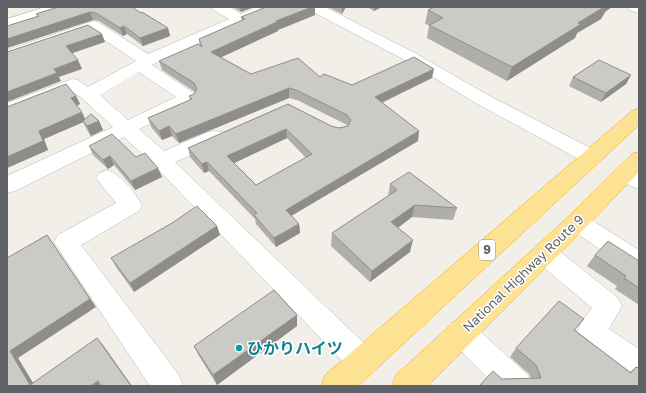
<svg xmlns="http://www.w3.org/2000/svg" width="646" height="393" font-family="'Golos Text','Noto Sans JP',sans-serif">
<rect width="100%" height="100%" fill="#f1efe8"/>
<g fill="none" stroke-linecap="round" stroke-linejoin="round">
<defs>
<path id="street" d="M45 7H67L65 10 7 28V19Z
M211 7H229L241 14 258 7H278L276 10 245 22 152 65 195 94 198 98 195 102 139 129 164 151 208 132 215 131 222 132 225 137 222 142 175 162 373 352 377 362 373 372 363 376 353 372 154 165 124 137 15 191 7 193V176L113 127 82 98 71 91 7 116V103L72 79 78 80 88 87 136 61 91 31 7 60V50L93 21 98 22 148 54 229 19 213 10ZM139 72 176 97 128 120 100 95Z
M307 7H325L415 53 486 94 598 152 601 157 598 162 591 164 584 162 474 102 403 59 309 10Z
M627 7H639V13L629 10Z
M625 166 639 171V189C630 186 620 182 614 173L618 168Z
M107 170C121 174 135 193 142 205L139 211 81 245 179 375 183 386H150L54 242 58 235 116 203 96 178 99 173Z
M577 213 585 216 639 250V273L630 270 569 228 565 222 569 216Z
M544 243 553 246 618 298 622 306 609 329 639 349V380L629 376 581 341 577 332 581 323 592 308 535 260 532 253 535 246Z
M461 319 471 323 528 375 532 386H496L451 341 447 332 451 323Z"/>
<path id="highway" d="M639 109V125L358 386H321L325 375 632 111Z
M639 152V172L585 228 428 386H392L396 375 569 216 632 154Z"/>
</defs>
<use href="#street" stroke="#b5b8bc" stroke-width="1"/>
<use href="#highway" stroke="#f9ab00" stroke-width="1"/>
<use href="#street" fill="#fff" fill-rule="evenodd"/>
<use href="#highway" fill="#fde293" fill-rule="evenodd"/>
</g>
<path fill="#afaea9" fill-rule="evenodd" d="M58 7 141 13 168 28 170 36 143 46 127 34 123 36 99 21 93 20 7 48V26L38 16 36 14Z
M232 7H254L241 12Z
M328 7H346L342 14Z
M367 7H382L374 11Z
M428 10 605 12 601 19 577 33 575 38 507 81 427 38 429 25 425 24Z
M315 15 278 30V31L221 57 251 74 320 77 352 85 432 78 382 103 418 141 291 216 299 224 300 233 276 247 256 224 255 219 209 171 204 173 190 157 188 148 288 104 331 126 339 128 347 126V125L297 100 289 98 179 143 172 136 162 140 151 127 148 118 190 100 189 96 194 94 195 92 162 70 159 61 200 46 199 39 242 21 241 17ZM287 138 306 158 256 185 234 163Z
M631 75 626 84 601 102 569 86 573 77Z
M76 96 80 104 77 105 85 119 99 121 103 130 91 136 87 130 83 122 44 139 48 150 7 168V107Z
M89 146 136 157 162 177 135 190 114 165 108 169 93 155Z
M390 184 457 208 453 220 412 217 398 228 410 252 370 282 331 246 332 233 388 196Z
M217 226 220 235 134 292 116 267 111 258Z
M595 255 639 261V305L615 289 617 286 587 266Z
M297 315V326L217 385 199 356 194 346Z
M575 330 630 372 636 367 639 386 502 379 531 378 529 374 510 357 516 348Z"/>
<path fill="#8f8d8a" d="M240 7H254L241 12Z
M312 7H315V15L278 30V31L213 61 211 52 276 21Z
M342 7H346L342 14Z
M374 7H382L374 11Z
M601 7H612L605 12 601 19 577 33 575 38 507 81 512 67Z
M90 12 93 20 7 48V39Z
M124 26 127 34 123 36 120 28Z
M168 28 170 36 143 46 140 38Z
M102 34 105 42 70 54 66 46Z
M78 60 82 69 59 77 61 81 7 102V92L54 69Z
M434 69 432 78 374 106 375 97Z
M631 75 626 84 601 102 606 93Z
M289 88V98L179 143 176 134Z
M76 96 80 104 75 106 71 98Z
M82 112 86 121 44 139 48 150 7 168V157L39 131Z
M99 121 103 130 91 136 87 126Z
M169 126 172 136 162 140 159 131Z
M286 129 287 138 228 166 227 156Z
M419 131 418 141 286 219V210Z
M110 156 114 165 108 169 103 160Z
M207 162 209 171 204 173 202 164Z
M158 168 162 177 135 190 131 181Z
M415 205 412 217 389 234 391 222Z
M299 224 300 233 276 247 274 238Z
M217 226 220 235 134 292 130 283Z
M47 235 96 307 18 358 35 386 30 385 10 351Z
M413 240 410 252 370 282 372 271Z
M297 315V326L217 385 213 375Z
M97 338 103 345 132 386H131Z
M98 381 102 386H91Z"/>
<path fill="#cccac5" stroke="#8f8d8a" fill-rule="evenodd" d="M58 7H132L141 13 142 12 168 28 140 38 124 26 120 28 96 13 90 12 7 39V26L39 16 36 14Z
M266 7H312L276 21 277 22 211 52 251 74 298 58 320 77 324 74 352 85 414 57 434 69 375 97 419 131 286 210 299 224 274 238 254 215 257 213 207 162 202 164 188 148 288 104 331 126 339 128 348 126 351 120 347 115 296 90 289 88 176 134 169 126 159 131 148 118 192 99 189 96 194 94 197 89 194 83 159 61 198 44 202 47 199 39 245 19 241 17ZM286 129 312 154 256 185 227 156Z
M434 7H604L578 23 581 24 512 67 429 25 443 18 428 10Z
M88 25 102 34 66 46 78 60 54 69 57 73 7 92V52Z
M599 60 631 75 606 93 573 77Z
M66 84 76 96 71 98 82 112 39 131 43 141 7 157V107Z
M91 114 99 121 87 126 83 121Z
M112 134 136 157 145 153 158 168 131 181 110 156 103 160 89 146Z
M409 172 457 208 415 205 391 222 413 240 372 271 332 233 397 190 390 184Z
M197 206 217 226 130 283 111 258 172 223Z
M47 235 90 299 10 351 30 385 97 338 131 386H101L98 381 91 386H7V258Z
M608 241 639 261V288L624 278 626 276 595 255Z
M274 290 297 315 213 375 194 346Z
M559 301 584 319 574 330 631 373 636 367 639 368V386H479L493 371 502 379 541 378 536 365 516 348Z"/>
<circle fill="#0f9aa8" stroke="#fff" stroke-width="1.5" cx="239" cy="348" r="4"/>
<g text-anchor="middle" stroke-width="3" stroke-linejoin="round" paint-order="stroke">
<rect fill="#fff" stroke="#8f9295" stroke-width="1" x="479" y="240" width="16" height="20" rx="3"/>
<g font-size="12" font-weight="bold" fill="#5f6368">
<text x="487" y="254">9</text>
</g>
<g font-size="13" fill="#5f6368" stroke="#fff">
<text transform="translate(523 273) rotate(-44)" y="5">National Highway Route 9</text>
</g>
<g font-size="16" font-weight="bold" fill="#0d838f" stroke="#fff" text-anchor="start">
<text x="247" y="354">ひかりハイツ</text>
</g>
</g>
<rect width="646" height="393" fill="none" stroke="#5f6368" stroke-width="16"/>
</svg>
